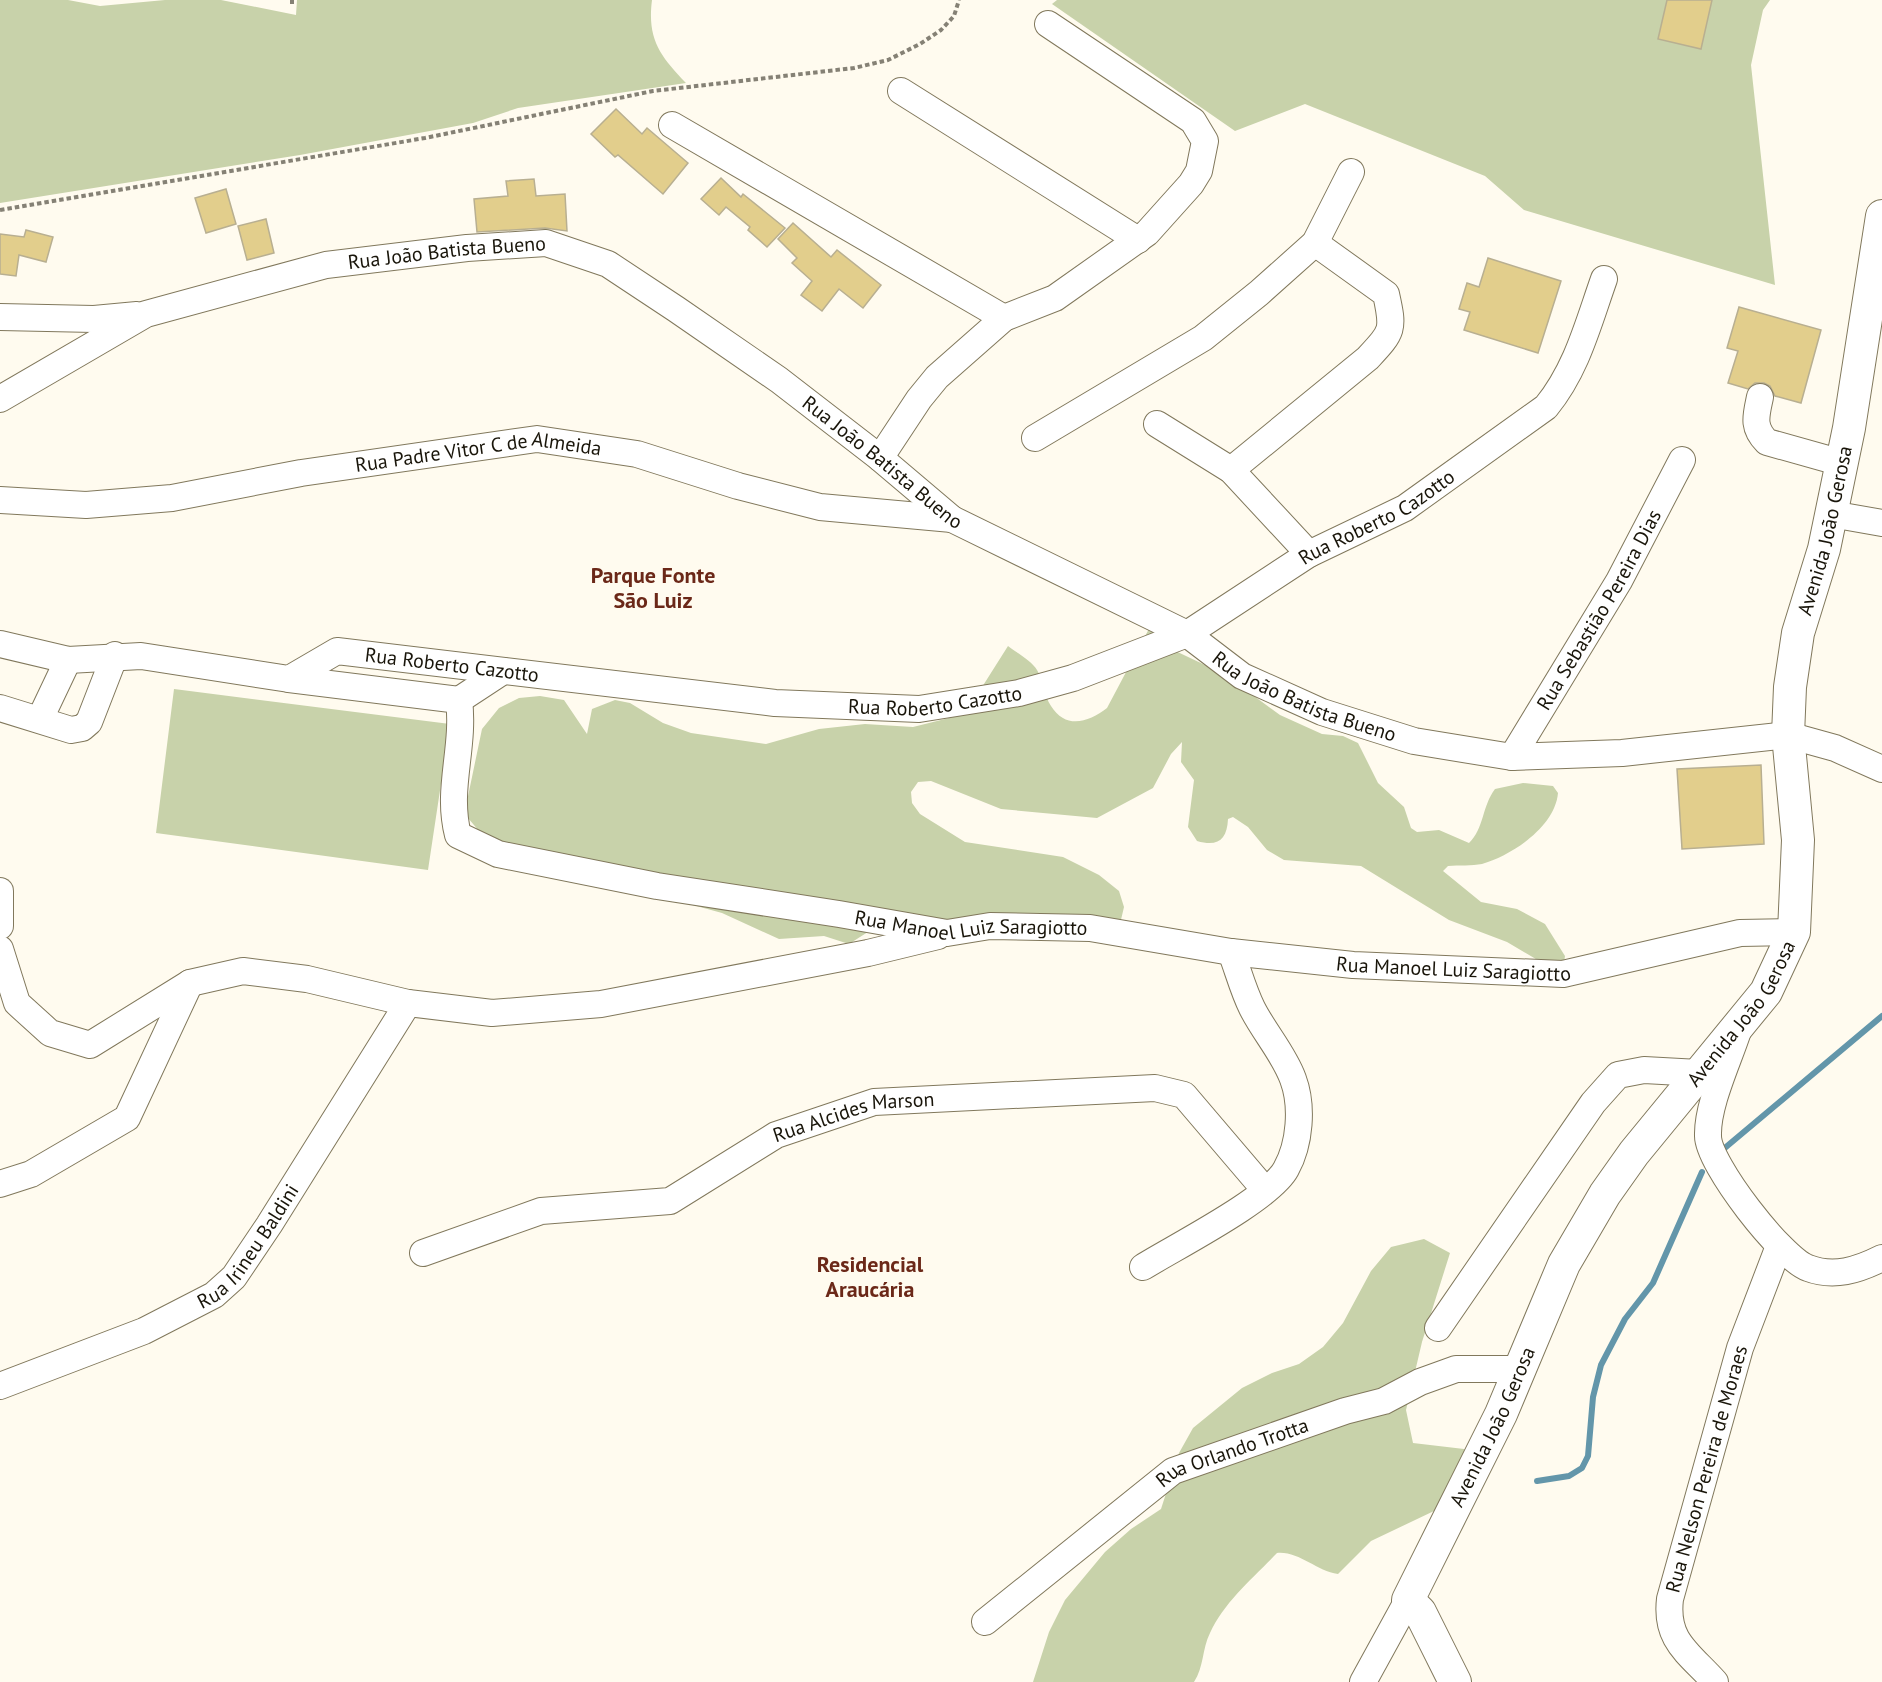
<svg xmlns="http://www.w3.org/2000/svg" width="1882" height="1682" font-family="'PT Sans',sans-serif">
<rect width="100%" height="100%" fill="#fffbef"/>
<path fill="#c8d2aa" d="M0 0H68L100 6 165 0H221L296 15 297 0H652C647 39 660 56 686 83L518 108 473 123 300 155 0 203Z
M1057 0H1770L1763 10 1751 65 1775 285 1524 210 1485 176 1305 104 1235 131 1052 4Z
M1151 625 1167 647 1224 674 1280 715 1322 734 1343 736 1358 743 1378 783 1404 807 1411 828 1417 832 1439 830 1469 843C1484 829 1482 806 1495 789L1523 783 1553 786 1558 793C1555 827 1512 855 1482 864 1472 866 1459 865 1448 866L1443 871 1481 902 1517 909 1545 924 1565 956 1564 963 1546 965 1507 942 1449 920 1361 866 1284 860 1267 850 1248 827 1233 817 1228 819C1227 840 1218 847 1197 841L1188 827 1194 780 1181 762 1182 742 1171 754 1153 788 1097 818 1001 809 931 781 918 782 911 792 912 803 920 814 965 842 1063 857 1099 875 1119 891 1124 907 1120 924 871 930 849 944 824 936 779 939 722 913 539 863 479 831 468 818 467 801 482 729 499 708 519 698 540 696 564 700 587 734 592 709 615 700 630 703 663 723 691 733 766 744 819 729 865 724 913 727 965 714 1008 646C1017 653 1032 661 1037 670 1044 681 1044 696 1051 706 1066 730 1089 722 1107 708Z
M174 689 450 724 428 870 156 833Z
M1424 1239 1450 1253 1422 1342 1406 1410 1413 1443 1464 1449 1472 1456 1471 1467 1434 1511 1371 1541 1338 1574C1316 1571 1299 1551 1277 1553 1253 1578 1224 1602 1210 1633 1202 1649 1204 1667 1194 1682H1033L1049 1632 1065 1600 1105 1552 1131 1529 1161 1509 1179 1453 1193 1428 1242 1388 1272 1373 1299 1364 1323 1347 1343 1323 1371 1271 1391 1247Z"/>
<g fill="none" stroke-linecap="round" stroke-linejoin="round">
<path stroke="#6396aa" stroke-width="6" d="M1720 1152 1882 1016
M1537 1481 1569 1476 1582 1468 1588 1456 1593 1397 1601 1365 1625 1319 1653 1283 1702 1172"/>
</g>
<path fill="#e2ce8c" stroke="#b8af91" stroke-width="1.5" d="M1667 0H1712L1701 49 1658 39Z
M616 109 642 134 647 128 688 163 663 194 618 155 615 157 591 134Z
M721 178 741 197 743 194 785 228 767 247 748 230 750 227 726 207 719 215 701 199Z
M534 179 536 196 565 194 567 231 545 228 477 232 474 199 508 196 506 181Z
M226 189 236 224 206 233 195 198Z
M266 219 274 253 247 260 238 226Z
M793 223 831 257 837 250 881 285 863 308 839 289 822 311 801 295 812 281 792 263 797 258 778 239Z
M26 230 53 237 46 262 19 255 16 276 0 274V234L24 237Z
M1488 258 1561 281 1538 353 1464 330 1470 312 1459 309 1467 283 1479 287Z
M1739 307 1821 330 1801 403 1775 396 1770 386 1764 383H1755L1748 389 1728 383 1738 351 1727 348Z
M1761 765 1764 844 1682 849 1677 769Z"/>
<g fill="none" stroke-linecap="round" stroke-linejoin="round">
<defs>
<g id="minor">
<path d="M901 91 1138 240"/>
<path d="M672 125 1004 318"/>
<path d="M0 317 94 319 137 315"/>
<path d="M1760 397C1756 416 1752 427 1767 442L1842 463"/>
<path id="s1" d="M0 399 146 314 326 265 467 248 546 243 608 264 676 309 779 380 880 458 952 519 1187 634 1242 676 1322 712 1414 741 1512 757 1622 753 1788 735 1835 748 1882 769"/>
<path d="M1157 424 1231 470 1309 554"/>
<path d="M1035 438 1203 338 1259 293 1315 243 1351 172"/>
<path d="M880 458 919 399 937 377 1004 318 1055 298 1147 233 1191 184 1199 171 1205 141 1193 121 1048 24"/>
<path d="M1231 470 1368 358C1393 331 1394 330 1386 294L1315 243"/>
<path id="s2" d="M0 500 86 505 172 498 301 473 537 439 637 454 738 486 820 507 952 519"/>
<path d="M1831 514 1882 523"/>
<path id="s3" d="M0 644 68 660 141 656 289 679 337 651 775 703 919 709 1019 693 1073 678 1187 634 1309 554 1405 508 1546 407C1577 369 1588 324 1604 279"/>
<path id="s4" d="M289 679 459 700C465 748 446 789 458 835L498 854 657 886 839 914 947 933 990 926 1090 928 1231 952 1353 965 1563 974 1740 933 1794 932"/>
<path d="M459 700 503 671"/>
<path d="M0 708 71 730 82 728 89 722 115 655"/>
<path d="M40 719 68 660"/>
<path id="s5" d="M1512 757 1619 581 1682 460"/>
<path d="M0 891V926"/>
<path d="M0 949 17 1003 50 1033 90 1045 190 983 243 971 307 979 408 1003 492 1013 601 1004 868 953 938 936"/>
<path d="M1738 1031C1728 1062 1707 1105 1708 1136 1708 1164 1782 1259 1808 1268 1834 1278 1858 1270 1882 1258"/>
<path d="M0 1184 31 1174 127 1118 190 983"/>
<path id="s6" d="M423 1253 541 1211 670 1201 776 1135 874 1102 1155 1088 1184 1095 1265 1190"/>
<path d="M1143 1267C1175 1247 1270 1199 1286 1169 1300 1144 1303 1106 1293 1079 1284 1054 1264 1032 1252 1008 1243 990 1238 970 1231 952"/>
<path d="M1438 1328 1593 1103 1618 1075 1644 1070 1699 1073"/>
<path id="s7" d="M0 1386 144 1331 214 1295 234 1277 269 1225 408 1003"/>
<path id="s8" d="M985 1622 1173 1471 1345 1411 1384 1401 1420 1382 1456 1369H1519"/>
<path d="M1363 1682 1408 1600"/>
<path id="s9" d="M1715 1682C1689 1653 1665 1641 1670 1599L1740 1348 1779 1246"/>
</g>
<g id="major">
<path id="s10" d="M1455 1682 1420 1612 1408 1600 1501 1414 1564 1264 1605 1194 1634 1153 1766 992 1794 932 1798 840 1788 735 1790 687 1798 633 1824 549 1849 428 1882 216"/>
</g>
</defs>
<use href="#minor" stroke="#81785c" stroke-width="28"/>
<use href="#major" stroke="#81785c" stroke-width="34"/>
<path stroke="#858175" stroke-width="4" stroke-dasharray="4.5 3" stroke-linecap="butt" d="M292 4V0
M0 210 425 138 653 91 854 68 888 60 920 44 941 30 954 16 959 0"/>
<use href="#minor" stroke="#fff" stroke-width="26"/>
<use href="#major" stroke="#fff" stroke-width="32"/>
</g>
<g text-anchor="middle" stroke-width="4.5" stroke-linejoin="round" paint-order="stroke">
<g font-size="20" fill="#19150a" stroke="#fffbef">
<text dy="7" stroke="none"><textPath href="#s1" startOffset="477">Rua João Batista Bueno</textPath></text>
<text dy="7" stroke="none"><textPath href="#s2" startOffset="483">Rua Padre Vitor C de Almeida</textPath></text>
<text dy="7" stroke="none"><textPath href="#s1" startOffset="981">Rua João Batista Bueno</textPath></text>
<text dy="7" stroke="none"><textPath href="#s3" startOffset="1436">Rua Roberto Cazotto</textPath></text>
<text dy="7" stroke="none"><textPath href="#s10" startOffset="1278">Avenida João Gerosa</textPath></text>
<text dy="7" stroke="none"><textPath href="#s5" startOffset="171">Rua Sebastião Pereira Dias</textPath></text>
<text dy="7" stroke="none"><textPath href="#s3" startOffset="464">Rua Roberto Cazotto</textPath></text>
<text dy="7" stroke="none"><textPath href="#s1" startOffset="1467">Rua João Batista Bueno</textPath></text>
<text dy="7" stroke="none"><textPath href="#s3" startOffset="950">Rua Roberto Cazotto</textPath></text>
<text dy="7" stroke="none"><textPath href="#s4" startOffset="831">Rua Manoel Luiz Saragiotto</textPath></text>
<text dy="7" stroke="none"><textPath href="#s4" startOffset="1317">Rua Manoel Luiz Saragiotto</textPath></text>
<text dy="7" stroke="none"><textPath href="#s10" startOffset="774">Avenida João Gerosa</textPath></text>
<text dy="7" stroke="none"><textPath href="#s6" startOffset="460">Rua Alcides Marson</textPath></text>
<text dy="7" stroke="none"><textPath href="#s7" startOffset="292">Rua Irineu Baldini</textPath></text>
<text dy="7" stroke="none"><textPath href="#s10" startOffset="288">Avenida João Gerosa</textPath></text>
<text dy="7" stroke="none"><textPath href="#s8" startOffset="303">Rua Orlando Trotta</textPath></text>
<text dy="7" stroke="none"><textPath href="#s9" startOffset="234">Rua Nelson Pereira de Moraes</textPath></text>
</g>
<g font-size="22" font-weight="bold" fill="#6b2818" stroke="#fffbef">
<text x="653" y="583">Parque Fonte<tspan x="653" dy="25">São Luiz</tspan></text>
<text x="870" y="1272">Residencial<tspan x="870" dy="25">Araucária</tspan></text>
</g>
</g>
</svg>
